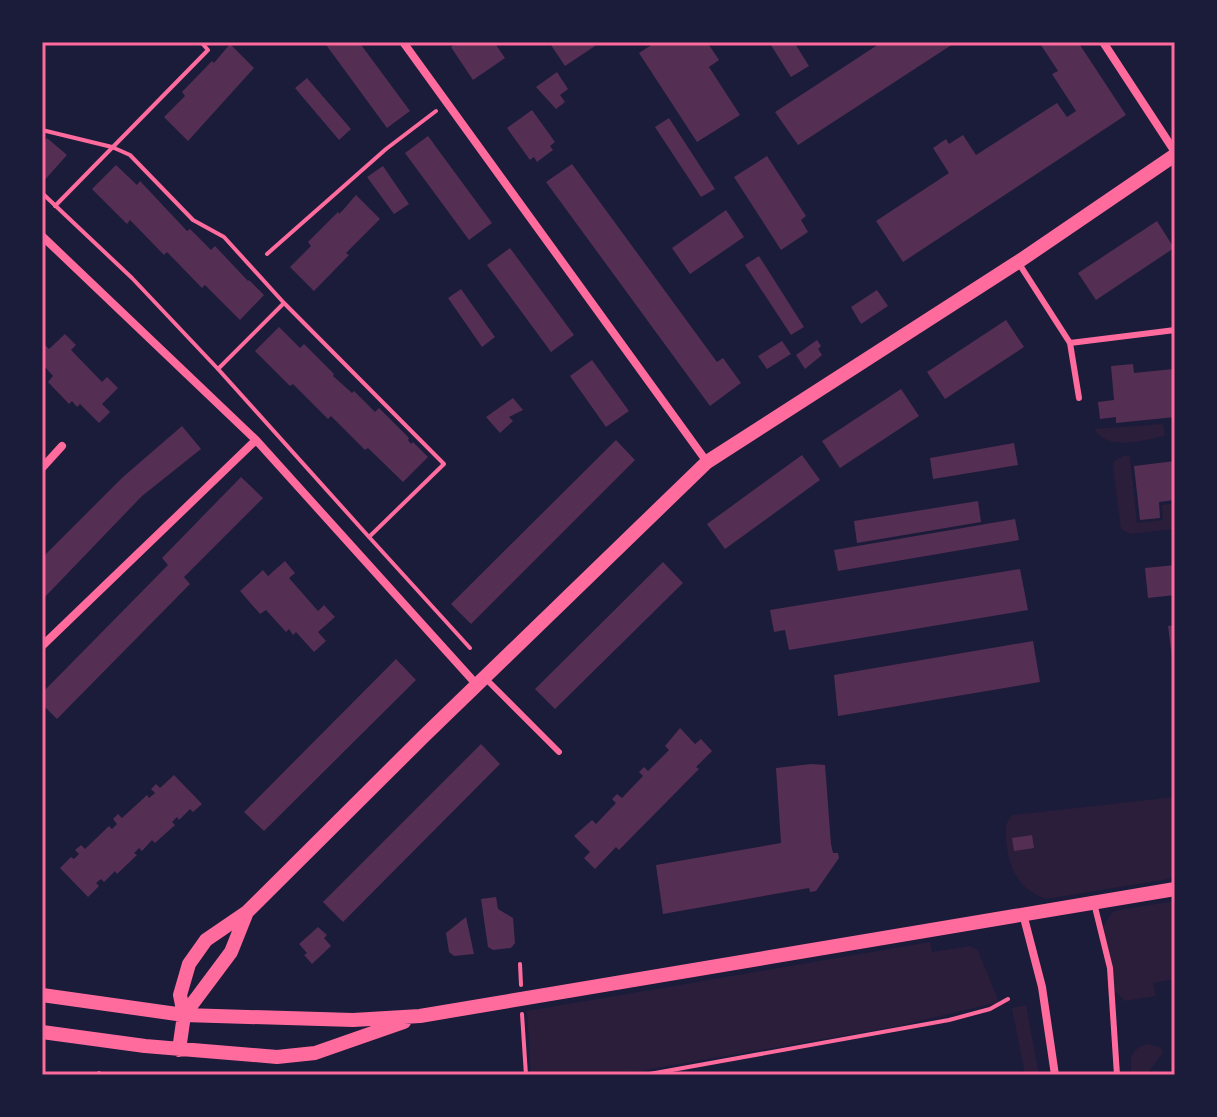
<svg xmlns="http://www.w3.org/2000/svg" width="1217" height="1117" font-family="'Open Sans',sans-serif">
<rect width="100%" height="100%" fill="#1b1b3a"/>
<path fill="#2a1e3b" d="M1163 424 1165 436C1142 440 1109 452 1094 429Z
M1123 456H1130L1137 523 1163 520 1162 505 1175 503V529L1130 534 1121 529 1113 466 1114 461Z
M1175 797V873L1169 879 1046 899C1018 890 1008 866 1006 839 1005 828 1005 822 1013 815Z
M1175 901V979L1153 983 1156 996 1125 1001 1113 989 1101 931 1112 912 1119 910Z
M930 942 932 952 970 946 978 950 999 1002 899 1026 639 1071 531 1075 527 1011Z
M1026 1005 1039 1075H1025L1012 1008Z
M1147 1044 1159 1047 1164 1051 1146 1075H1132C1129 1059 1130 1049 1147 1044Z"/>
<path fill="#542f53" d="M324 42H359L410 111 387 128Z
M458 42H494L505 58 473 80 451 47Z
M549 42H592L595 46 565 66Z
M656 42H707L719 60 709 67 740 115 697 142 639 53Z
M769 42H794L809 66 791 77Z
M882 42H956L798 145 775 112Z
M1039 42H1078L1126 115 903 262 876 221 949 173 933 148 946 139 949 144 963 135 976 155 1057 103 1067 117 1076 111 1052 74 1058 71Z
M230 44 254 68 188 141 164 117 185 96 182 92 212 61 214 63Z
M557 72 568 89 560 95 565 102 556 109 536 87Z
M307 78 351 129 339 140 295 88Z
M532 110 555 142 550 146 553 150 537 162 534 157 530 160 507 128Z
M669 118 715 189 701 197 655 127Z
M428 136 492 223 469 240 405 153Z
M47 138 67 155 42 183V144Z
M767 156 806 216 801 220 808 232 781 250 734 177Z
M572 164 717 362 723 358 741 383 710 406 546 182Z
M116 165 137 185 140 181 187 231 190 229 211 250 215 246 248 281 249 280 264 295 240 320 205 285 202 288 167 252 164 255 130 220 127 224 92 189Z
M383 166 409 204 394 214 367 177Z
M356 195 380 219 346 253 349 255 314 291 290 267 311 246 308 242 338 212 339 214 343 210Z
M726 210 744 237 690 274 672 248Z
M1157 221 1174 248 1096 300 1078 273Z
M510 248 574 335 551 352 487 265Z
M759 256 804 327 791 335 745 265Z
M461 289 495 337 482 347 448 298Z
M877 290 888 306 861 324 851 307Z
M1006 320 1024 347 945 399 927 372Z
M279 327 300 348 304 344 334 374 333 376 352 393 354 391 375 412 379 408 409 438 408 440 411 444 413 442 428 457 403 482 368 448 365 450 331 416 328 419 293 384 290 386 255 351Z
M65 334 76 345 71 350 102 382 107 377 118 388 102 404 110 412 99 423 80 404 77 407 72 401 69 404 48 382 53 376 44 366 42 368V346L44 344 49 349Z
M817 340 821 346 818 349 822 355 805 369 796 355Z
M782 341 791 354 767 369 758 356Z
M592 360 629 411 606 427 570 376Z
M1133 364 1134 373 1173 369 1175 417 1116 423V417L1100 419 1098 402 1114 400 1111 366Z
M901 389 919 416 840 468 822 441Z
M513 398 523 410 509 417 513 421 500 433 486 417Z
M182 426 201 449 142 496 42 600V558L123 477Z
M616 440 635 460 471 624 451 604Z
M1014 443 1018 465 933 479 930 458Z
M802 455 820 480 725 549 707 524Z
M1175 461V500L1159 502 1160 518 1140 520 1134 466Z
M241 477 263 498 184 577 190 584 57 719 42 704V693L168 565 162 558Z
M978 501 981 522 857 543 854 521Z
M1015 519 1019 540 838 571 834 550Z
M285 561 295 573 289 578 318 611 324 605 335 617 318 632 326 641 314 652 296 632 293 635 289 629 286 632 266 610 260 614 240 591 263 570 268 576Z
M663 562 683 583 555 709 535 689Z
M1175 565V595L1148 598 1145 568Z
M1020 569 1028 610 789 650 785 630 774 632 770 610Z
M1175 625V658H1172L1168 626Z
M1033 641 1040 682 838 716 834 675Z
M396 659 416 680 264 831 244 812Z
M680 728 695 744 701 739 712 751 696 767 699 769 619 850 616 847 595 869 584 858 590 852 574 836 592 820 596 824 616 803 612 799 617 794 622 798 643 776 639 772 644 767 648 771 669 750 665 746Z
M481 744 500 764 343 922 323 902Z
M811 764 825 765 831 844 833 853H838L839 858 816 891 810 892 809 888 663 914 656 865 781 843 776 768Z
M174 775 202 804 193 812 190 809 179 820 177 817 172 822 175 825 155 843 152 840 142 851 139 848 134 853 137 855 117 874 115 871 104 882 101 879 96 883 99 886 88 897 60 868 71 857 74 859 79 854 75 850 81 845 85 849 109 826 112 829 117 824 113 819 118 814 122 818 147 795 149 798 155 793 151 789 156 784 160 788Z
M1032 835 1034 848 1014 851 1012 838Z
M496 897 498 909 513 918 515 943 511 948 493 950 488 947 481 899Z
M466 917 474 954 454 956 449 952 446 933Z
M318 927 327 935 324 938 331 946 312 964 304 955 307 953 299 944Z"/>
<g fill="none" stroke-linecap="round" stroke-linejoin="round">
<path stroke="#ff6b9d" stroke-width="4" d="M42 130 112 147 130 155 193 220 224 237 284 303 444 464 369 537 218 369 132 278 42 193
M55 206 208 50 201 42
M267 254 386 149 436 111
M218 369 284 303
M369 537 470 648
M520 964 521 985
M522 1014 526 1075
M99 1075V1073
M644 1075 949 1020 990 1009 1008 999"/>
<path stroke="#ff6b9d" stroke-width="6" d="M1018 262 1070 343 1079 398
M1070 343 1175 330
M485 678 559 752
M1094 903 1110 968 1117 1075"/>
<path stroke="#ff6b9d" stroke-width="8" d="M403 42 707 462
M1103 42 1175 152
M42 236 256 440 477 685
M42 468 62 446
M42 646 256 440
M1023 914 1042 987 1055 1075"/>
<path stroke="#ff6b9d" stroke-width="14" d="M42 995 184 1015 353 1020 420 1016 1175 889
M184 1015 231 952 247 912
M42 1032 145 1046 277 1057 315 1053 404 1022
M179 1050 184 1015 180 995 189 964 206 940 247 912 425 735 707 462 1018 262 1175 155"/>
</g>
<rect width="1217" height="1117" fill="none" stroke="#1b1b3a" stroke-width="88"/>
<rect x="44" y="44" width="1129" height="1029" fill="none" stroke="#ff6b9d" stroke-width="3"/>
</svg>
